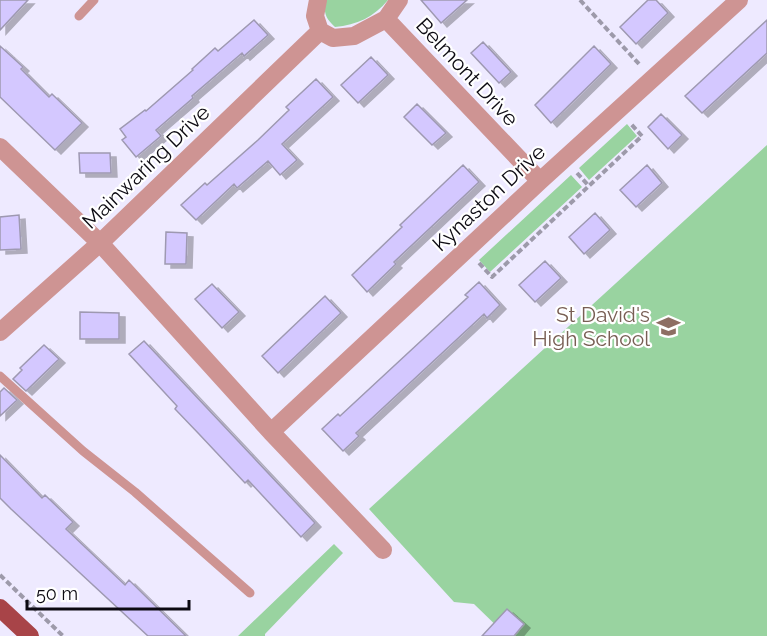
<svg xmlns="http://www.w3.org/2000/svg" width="767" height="636" font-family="Raleway,sans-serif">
<defs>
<filter id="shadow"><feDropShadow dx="6" dy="4" stdDeviation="0" flood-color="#0004"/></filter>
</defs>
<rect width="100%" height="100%" fill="#eeeaff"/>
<path fill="#99d3a0" d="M325 0H388C374 17 357 25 335 27 325 18 324 13 325 0Z
M627 124 637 136 589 180 579 168Z
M767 145V636H507L474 604 454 602 369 509Z
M571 175 582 187 490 272 479 260Z
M334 544 343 553 265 634V636H238Z"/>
<path fill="#d4c8ff" stroke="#9e99b1" stroke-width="1.5" filter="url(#shadow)" d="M0 0H28L0 30Z
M421 0H467L441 23Z
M648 0H656L668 13 636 44 620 27Z
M254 20 268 35 244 56 242 53 192 96 193 98 156 130 161 136 136 157 122 140 126 137 120 129 145 110 146 111 193 70 192 69 215 48 218 51Z
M767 20V53L702 113 685 96Z
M483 42 511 72 499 83 471 53Z
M0 46 23 67 21 69 49 97 52 94 82 123 55 150 0 97Z
M594 46 611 64 551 123 535 105Z
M371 57 388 75 358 103 341 85Z
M316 79 333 97 282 144 297 160 280 175 268 161 237 188 234 184 196 220 181 205 205 183 207 185 258 140 289 110 286 107Z
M417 104 446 133 432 145 404 117Z
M661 114 682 135 668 149 648 127Z
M79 153H110L111 173H80Z
M463 165 479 182 394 262 396 264 367 292 352 275 402 227 400 225Z
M647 165 662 183 636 207 620 190Z
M595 213 610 230 584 254 569 237Z
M19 215 21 249 0 250V217Z
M166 232 187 233 186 264H165Z
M545 261 561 278 535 302 519 285Z
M479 282 500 305 487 318 484 314 468 329 356 433 359 436 343 451 322 429 338 414 340 416 436 327 468 297 465 295Z
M212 284 239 312 222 328 195 299Z
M325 296 341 313 278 373 262 356Z
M80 312 119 313V339H80Z
M144 341 315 523 301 537 248 480 245 483 199 434 175 409 177 406 129 354Z
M44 345 59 359 26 391 13 379 22 370 20 368Z
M4 388 17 400 0 416V392Z
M0 455 42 498 45 495 73 522 66 529 125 585 129 580 186 636H148L11 509 0 498Z
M507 609 524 624 514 636H482Z"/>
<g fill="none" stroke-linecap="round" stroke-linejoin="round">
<path stroke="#9d9aaa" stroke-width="4" stroke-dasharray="6 3" stroke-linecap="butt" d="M580 0 640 65
M577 173 589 186
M479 263 492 277 642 136 631 124
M0 575 63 636"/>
<path stroke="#ce9493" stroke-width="9" d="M79 16 94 0
M0 376 83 451 135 492 250 593"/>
<path stroke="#ce9493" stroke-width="18" d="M318 0 315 16 320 31 333 38 354 36 386 19 399 0
M386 19 540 181
M0 147 100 243 271 432 383 550
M0 332 100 243 320 31
M271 432 540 181 739 0"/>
<path stroke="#a84448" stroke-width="18" d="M0 608 30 636"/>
</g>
<defs>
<symbol id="school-bare" viewBox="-9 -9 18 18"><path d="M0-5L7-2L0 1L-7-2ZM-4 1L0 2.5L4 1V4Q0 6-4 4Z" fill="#8d6e63" stroke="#fff" stroke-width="2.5" paint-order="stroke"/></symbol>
</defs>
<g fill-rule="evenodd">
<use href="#school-bare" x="652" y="310" width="33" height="33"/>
</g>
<g text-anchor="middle" stroke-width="4.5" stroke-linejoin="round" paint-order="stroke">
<g font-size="21" fill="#0c0a12" stroke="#fff">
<text transform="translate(467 72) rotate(47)" y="7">Belmont Drive</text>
<text transform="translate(146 167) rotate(-44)" y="7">Mainwaring Drive</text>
<text transform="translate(489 198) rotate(-43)" y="7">Kynaston Drive</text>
</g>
<g font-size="21" fill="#785e54" stroke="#fff" text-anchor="end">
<text x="650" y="322">St David's<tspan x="650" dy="24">High School</tspan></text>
</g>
</g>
<path d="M27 600v9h162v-9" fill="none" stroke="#0c0a12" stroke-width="3"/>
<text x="36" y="600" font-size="18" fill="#0c0a12" stroke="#ffffff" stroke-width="4.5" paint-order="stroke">50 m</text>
</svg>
